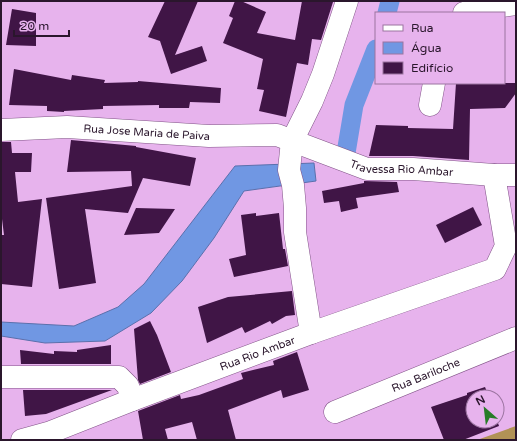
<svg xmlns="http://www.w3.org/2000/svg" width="517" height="441" font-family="'Varela Round',sans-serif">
<rect width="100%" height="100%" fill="#e7b3ed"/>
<path fill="#b19256" d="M516 426V440H477Z"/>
<path fill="#7097e3" stroke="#5b70ac" d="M314 163 316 181 244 191 214 238 182 281 151 313 105 341 45 343 1 336V322L74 326 118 307 144 284 235 166Z"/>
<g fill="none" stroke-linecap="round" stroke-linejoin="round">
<path stroke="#7097e3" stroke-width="19" d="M387 13 390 1
M346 153 354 105 376 49"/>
</g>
<path fill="#401546" d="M165 1H198L175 55 202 46 207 61 171 74 160 41 148 37Z
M235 1H241L266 12 257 33 295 40 302 1 333 2 321 40 312 39 308 65 297 63 286 117 259 111 264 90 257 89 263 59 223 43 233 18 229 16Z
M12 9 36 13V46L6 45Z
M14 69 71 80 72 75 105 80 104 83 138 82V81L221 88 220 103 190 102 189 108H159V105L103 106V109L64 111V112L47 111V106L9 105Z
M456 83H516V93L505 108 470 109 469 160 413 156H369L376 125 408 126V128L453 129Z
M71 140 136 146V147L196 158 190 186 143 178 128 213 85 209 96 283 59 289 46 198 132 186 131 171 67 172Z
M1 142H11L12 153H32L31 172H15L18 202 42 199 32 287 1 284V259H2L1 235H4L1 211Z
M364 181 397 182 399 192 356 198 358 208 341 212 339 201 324 203 322 191 364 183Z
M473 207 482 225 445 243 436 225Z
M136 208 175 209 159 233 124 235Z
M256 213V216L279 213 283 249H285L288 266 234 277 229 259 246 255 241 215Z
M292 291 295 315 286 316 272 324 270 321 245 333 242 327 207 343 198 307 228 297Z
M150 321 157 335 171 372 140 384 138 380 134 329Z
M111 345V364H21L20 350 54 354V351L77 352V350Z
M297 352 309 390 283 398 281 390 228 410 236 440H197L192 422 165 429 168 440H143L138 411 180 395 181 399 199 395 243 379 241 373 274 365 273 361Z
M485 387 489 397H473V421L497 420 499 426 463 440H444L431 407 467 395V393Z
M23 390H112L46 414 25 416Z"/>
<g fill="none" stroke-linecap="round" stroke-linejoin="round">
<defs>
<g id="minor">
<path d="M464 13 474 10 516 4"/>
<path d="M430 105 434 83"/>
<path id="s1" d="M1 130 67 127 209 136 277 135 367 169H413L494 175H516"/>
<path d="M311 333 295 232V208L293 185 289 170 292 141 312 101 323 74 347 1"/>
<path d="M1 377H119L128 386 132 400"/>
<path id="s2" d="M335 412 516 338"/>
<path id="s3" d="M22 440 51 432 132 400 311 333 495 269 506 246 494 175"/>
</g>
</defs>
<use href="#minor" stroke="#815387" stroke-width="23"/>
<use href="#minor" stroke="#fff" stroke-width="22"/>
</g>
<g text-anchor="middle" stroke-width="4" stroke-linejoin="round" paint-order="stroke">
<g font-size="11" fill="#2a162c" stroke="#e7b3ed">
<text dy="4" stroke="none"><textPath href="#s1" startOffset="146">Rua Jose Maria de Paiva</textPath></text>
<text dy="4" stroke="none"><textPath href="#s1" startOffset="407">Travessa Rio Ambar</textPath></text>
<text dy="4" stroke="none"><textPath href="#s3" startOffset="251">Rua Rio Ambar</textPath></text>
<text dy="4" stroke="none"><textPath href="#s2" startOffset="98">Rua Bariloche</textPath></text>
</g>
</g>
<rect width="517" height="441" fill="none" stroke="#2a162c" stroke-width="4"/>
<rect x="375" y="12" width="130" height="72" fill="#e7b3ed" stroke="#9b74a0"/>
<rect x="383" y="25" width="20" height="6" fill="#ffffff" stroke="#9b74a0"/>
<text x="411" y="32" font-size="12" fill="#2a162c">Rua</text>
<rect x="383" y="42" width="20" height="12" fill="#7097e3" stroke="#9b74a0"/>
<text x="411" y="52" font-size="12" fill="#2a162c">Água</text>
<rect x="383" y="62" width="20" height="12" fill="#401546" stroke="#9b74a0"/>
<text x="411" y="72" font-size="12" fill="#2a162c">Edifício</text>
<g transform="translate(485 409) rotate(332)"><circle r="19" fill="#e7b3ed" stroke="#9b74a0"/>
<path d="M0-3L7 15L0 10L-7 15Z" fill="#287c28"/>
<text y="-6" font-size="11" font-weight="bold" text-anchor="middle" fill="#2a162c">N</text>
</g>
<path d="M14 30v6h55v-6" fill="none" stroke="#2a162c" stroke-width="2"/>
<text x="20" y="30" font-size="12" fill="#2a162c" stroke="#e7b3ed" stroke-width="3" paint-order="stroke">20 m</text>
</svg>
